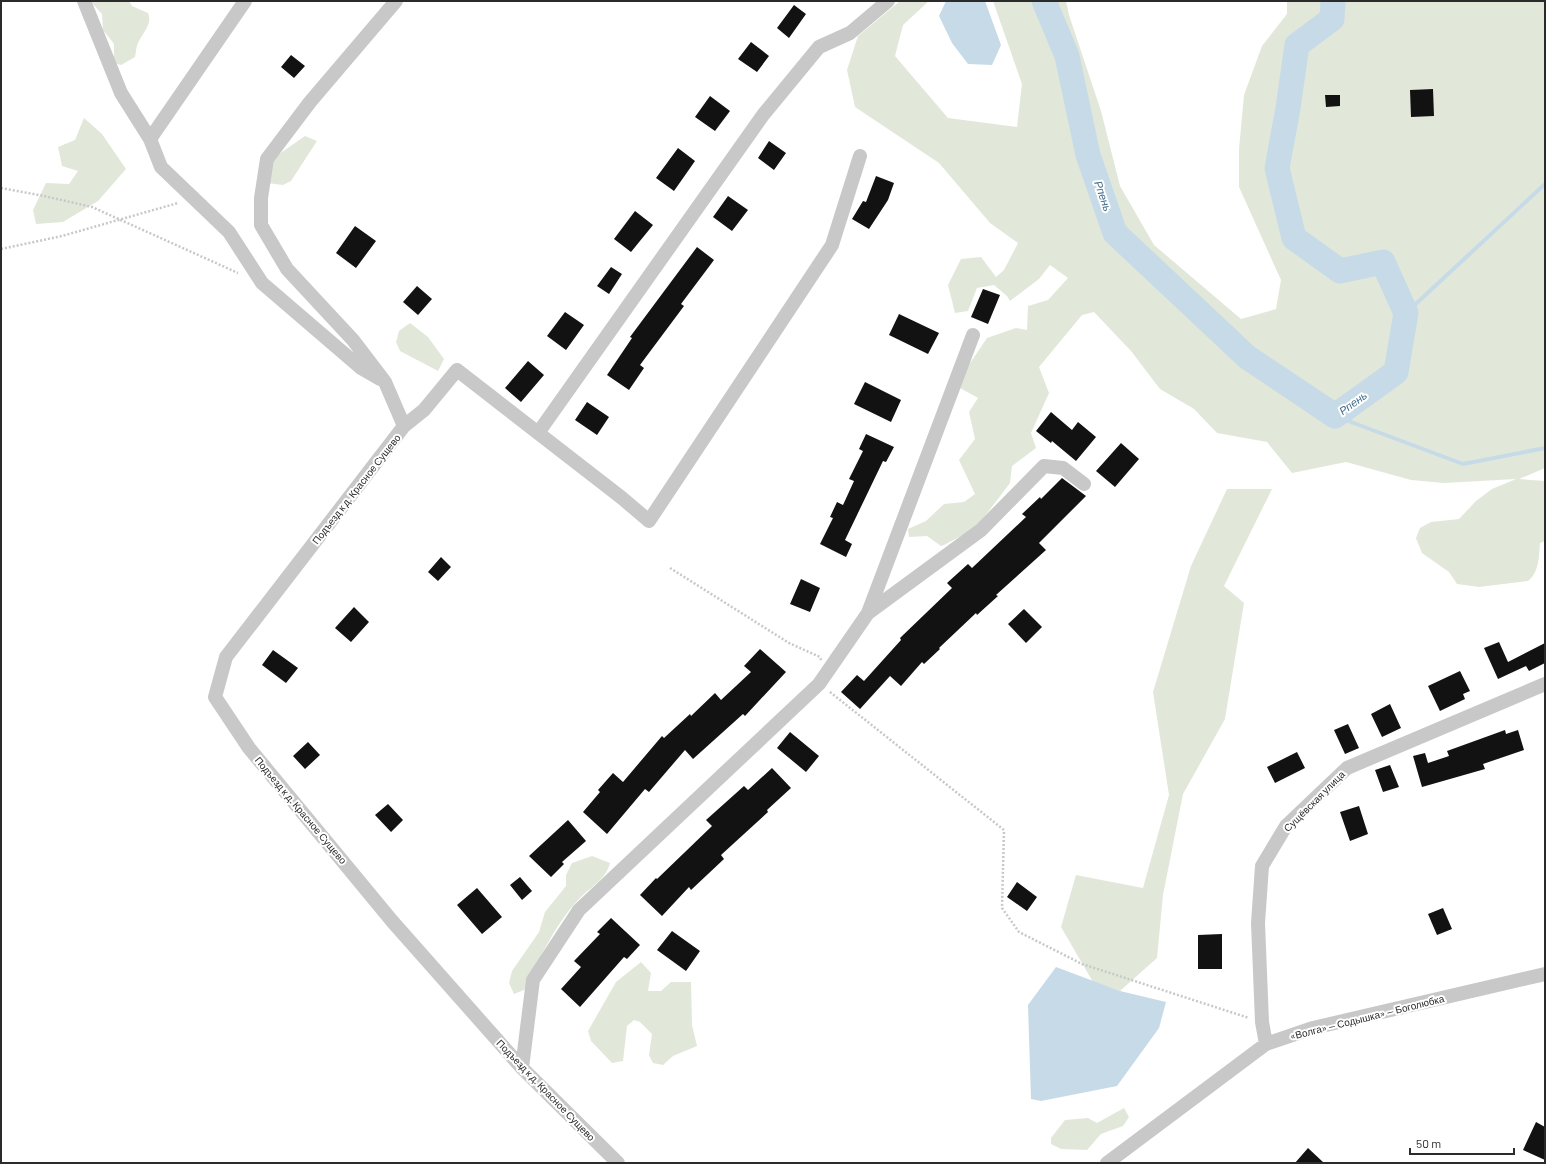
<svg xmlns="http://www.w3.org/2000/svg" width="1546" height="1164" font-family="Barlow,sans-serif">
<rect width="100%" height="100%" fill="#fff"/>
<path fill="#e1e8d9" d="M93 1H129L132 6 148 13C153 24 142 34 138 43 136 47 136 52 135 57L121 65 114 63V44L103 30 102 14 92 3Z
M900 1H929L903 25 895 56 948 118 1017 127 1022 84 993 1H1066L1069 15 1101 111 1120 186 1154 245 1241 319 1276 309 1281 280 1239 187V149L1244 95 1262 46 1287 14V1H1545V468L1519 479 1545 481V541L1540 543C1539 556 1539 573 1528 581L1479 587 1457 584 1449 572 1422 553 1416 538 1420 528 1431 522 1459 519 1476 501 1492 489 1516 479 1444 483 1411 480 1346 462 1292 473 1267 442 1217 433 1194 409 1160 389 1131 351 1094 312 1082 315 1039 367 1049 393 1031 433 1036 448 1012 466 1010 483 982 520 965 534 944 545 941 546 927 536 909 537 908 529 926 521 944 504 964 502 975 494 959 460 975 439 969 412 978 398 960 388V378L987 338 1016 328 1027 330 1028 306 1048 300 1068 278 1050 265 1039 279 1010 301 1007 296 994 285 977 288 968 311 955 313 948 285 961 259 981 257 996 277 1004 270 1018 243 990 223 939 163 855 107 847 70 858 36Z
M84 118 102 134 126 169 98 201 63 222 36 224 33 210 46 183 69 184 78 171 62 166 58 147 75 140Z
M305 136 317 141 291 181 283 185 267 183 272 159Z
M410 323 428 337 444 359 438 371 400 351 396 342 399 331Z
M1227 489H1272L1224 586 1244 603 1225 719 1183 794 1163 895 1157 958 1120 991 1093 982 1061 927 1076 875 1143 888 1169 795 1153 692 1191 566Z
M592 856 610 863C607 877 593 886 583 895 556 921 541 957 524 990L514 994 509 983 512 971 539 932 545 912 566 886V875L572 863Z
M641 962 651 973 648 991H661L671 982H691L692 1025 697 1046 673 1056 663 1065 653 1063 649 1055 652 1034 640 1022 634 1020 627 1026 623 1061 612 1063 591 1041 588 1031 616 982Z
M1124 1108 1129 1117 1123 1126 1101 1134 1087 1150 1061 1149 1051 1144V1138L1065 1120 1088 1118 1097 1123Z"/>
<path fill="#c7dae7" d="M946 1H985L1001 45 992 65 968 64 952 43 939 16Z
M1056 967 1120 991 1166 1002 1159 1028 1117 1086 1041 1101 1031 1099 1028 1005Z"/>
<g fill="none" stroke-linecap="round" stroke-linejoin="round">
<path stroke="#c7dae7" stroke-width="4" d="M1406 313 1545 184
M1335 416 1463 464 1545 448"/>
<path stroke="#c7dae7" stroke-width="25" d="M1044 1 1067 56 1088 155 1115 233 1247 357 1335 416 1396 372 1406 313 1383 262 1340 271 1294 238 1277 168 1288 108 1297 45 1332 19 1333 1"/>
</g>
<path fill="#121212" d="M794 5 806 14 789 38 777 28Z
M751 42 769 56 757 72 738 59Z
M291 55 305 66 294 78 281 67Z
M1433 89 1434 116 1411 117 1410 90Z
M1325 95H1340V106L1326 107Z
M710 96 730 111 715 131 695 117Z
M769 141 786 153 774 170 758 158Z
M678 148 695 161 674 191 656 178Z
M876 176 894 183 888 200 869 229 852 219 863 201 866 202Z
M728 196 748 210 732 231 713 217Z
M635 211 653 225 631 252 614 239Z
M355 226 376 241 356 268 336 253Z
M697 247 714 260 681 304 684 306 640 365 644 368 629 390 607 375 632 338 630 337Z
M611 267 622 274 609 294 597 286Z
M417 286 432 299 418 315 403 302Z
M983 289 1000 295 988 324 971 317Z
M565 312 584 325 566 350 547 336Z
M899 314 939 333 928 354 889 335Z
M528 361 544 375 521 402 505 388Z
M865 382 901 400 891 422 854 404Z
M587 402 609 417 597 435 575 420Z
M1051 412 1072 430 1078 422 1096 437 1076 461 1052 441 1051 443 1036 431Z
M866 434 894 447 886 462 883 461 845 540 852 544 846 557 820 544 833 518 830 517 837 502 843 505 854 481 849 479 863 451 859 449Z
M1121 443 1139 459 1115 487 1096 471Z
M1062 478 1086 496 1039 543 1046 550 996 595 998 596 977 615 976 613 939 648 940 649 924 664 922 662 901 686 890 676 860 709 841 692 857 675 864 681 901 640 900 638 952 588 947 583 968 564 972 568 1026 517 1022 514 1040 497 1041 499Z
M441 557 451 567 438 581 428 572Z
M801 579 820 588 810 612 790 604Z
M354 607 369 622 351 642 335 628Z
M1024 609 1042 627 1026 643 1008 624Z
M1499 642 1508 662 1545 643V663L1529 671 1526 666 1498 679 1484 648Z
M760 649 786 672 745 716 743 714 693 759 685 750 649 792 645 789 607 834 583 812 600 792 598 790 613 773 623 782 662 736 664 738 690 714 691 716 715 693 721 700 751 672 744 666Z
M273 650 298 668 286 683 262 665Z
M1460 671 1470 691 1463 694 1465 699 1440 711 1428 686Z
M1390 704 1401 728 1382 737 1371 714Z
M1348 724 1359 748 1345 754 1334 730Z
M1505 730 1506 734 1518 730 1524 750 1483 764 1485 769 1422 787 1413 756 1425 753 1428 763 1449 756 1447 751Z
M790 732 819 756 806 772 777 748Z
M308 742 320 755 305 769 293 756Z
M1297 752 1305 768 1275 783 1267 767Z
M1390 765 1399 787 1383 792 1375 770Z
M772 768 791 788 767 810 768 812 721 855 724 859 691 890 689 887 662 916 640 895 656 878 657 879 712 826 706 820 744 786 748 790Z
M388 804 403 820 391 832 375 815Z
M1359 806 1368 834 1350 841 1340 812Z
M568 820 586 841 562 862 564 864 551 877 529 856Z
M520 877 532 891 522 900 510 885Z
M1017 882 1037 897 1027 911 1007 897Z
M477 888 502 917 482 934 457 905Z
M1443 908 1452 929 1437 935 1428 914Z
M611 918 640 945 627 959 624 957 580 1007 561 989 581 967 574 961 600 934 597 932Z
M672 931 700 951 686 971 657 950Z
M1222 934V969H1198V935Z
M1536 1122 1545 1127V1160L1523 1150Z
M1308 1148 1324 1163H1295Z"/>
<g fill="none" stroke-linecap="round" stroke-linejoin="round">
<path stroke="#c8c8c8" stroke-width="2.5" stroke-dasharray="2 2" stroke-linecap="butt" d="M1 188 44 196 92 207 238 273
M1 249 62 236 178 203
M670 568 789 643 820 657 821 660
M830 692 1004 830 1002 908 1019 932 1082 964 1249 1018"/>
<path stroke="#c8c8c8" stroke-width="14" d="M84 1 121 93 150 139
M245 1 150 139 161 167 229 232 262 283 361 368 380 379
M396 1 310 102 267 159 261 198V225L287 269 353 340 385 382 404 426
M538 433 763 115 819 47 850 33 888 1
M868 613 981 530 1044 466 1063 468 1084 484
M1266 1044 1262 1022 1258 923 1262 866 1286 826 1347 768 1545 684
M522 1068 533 980 579 910 819 684 868 613 973 335
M618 1163 522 1068 392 921 249 748 215 697 226 657 404 426 424 410 457 370 622 498 649 521 832 245 860 156
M1107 1163 1266 1044 1313 1028 1545 974"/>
</g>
<g text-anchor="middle" stroke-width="4" stroke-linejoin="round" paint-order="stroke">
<g font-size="10" fill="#2b2b2b" stroke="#fff">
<text transform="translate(356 489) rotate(-52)" y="4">Подъезд к д. Красное Сущево</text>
<text transform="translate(1314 801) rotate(-45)" y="4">Сущёвская улица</text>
<text transform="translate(301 810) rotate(50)" y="4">Подъезд к д. Красное Сущево</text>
<text transform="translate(1367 1017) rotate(-14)" y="4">«Волга» — Содышка» — Боголюбка</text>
<text transform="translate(546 1090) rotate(46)" y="4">Подъезд к д. Красное Сущево</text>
</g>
<g font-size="11" font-style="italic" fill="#406a86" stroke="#fff">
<text transform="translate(1103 196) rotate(71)" y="4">Рпень</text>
<text transform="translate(1353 403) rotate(-36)" y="4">Рпень</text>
</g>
</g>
<rect width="1546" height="1164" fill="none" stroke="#2b2b2b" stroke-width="4"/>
<path d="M1410 1148v6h104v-6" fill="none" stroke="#2b2b2b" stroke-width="2"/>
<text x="1416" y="1148" font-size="12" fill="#2b2b2b" stroke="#ffffff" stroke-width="3" paint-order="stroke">50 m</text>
</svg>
